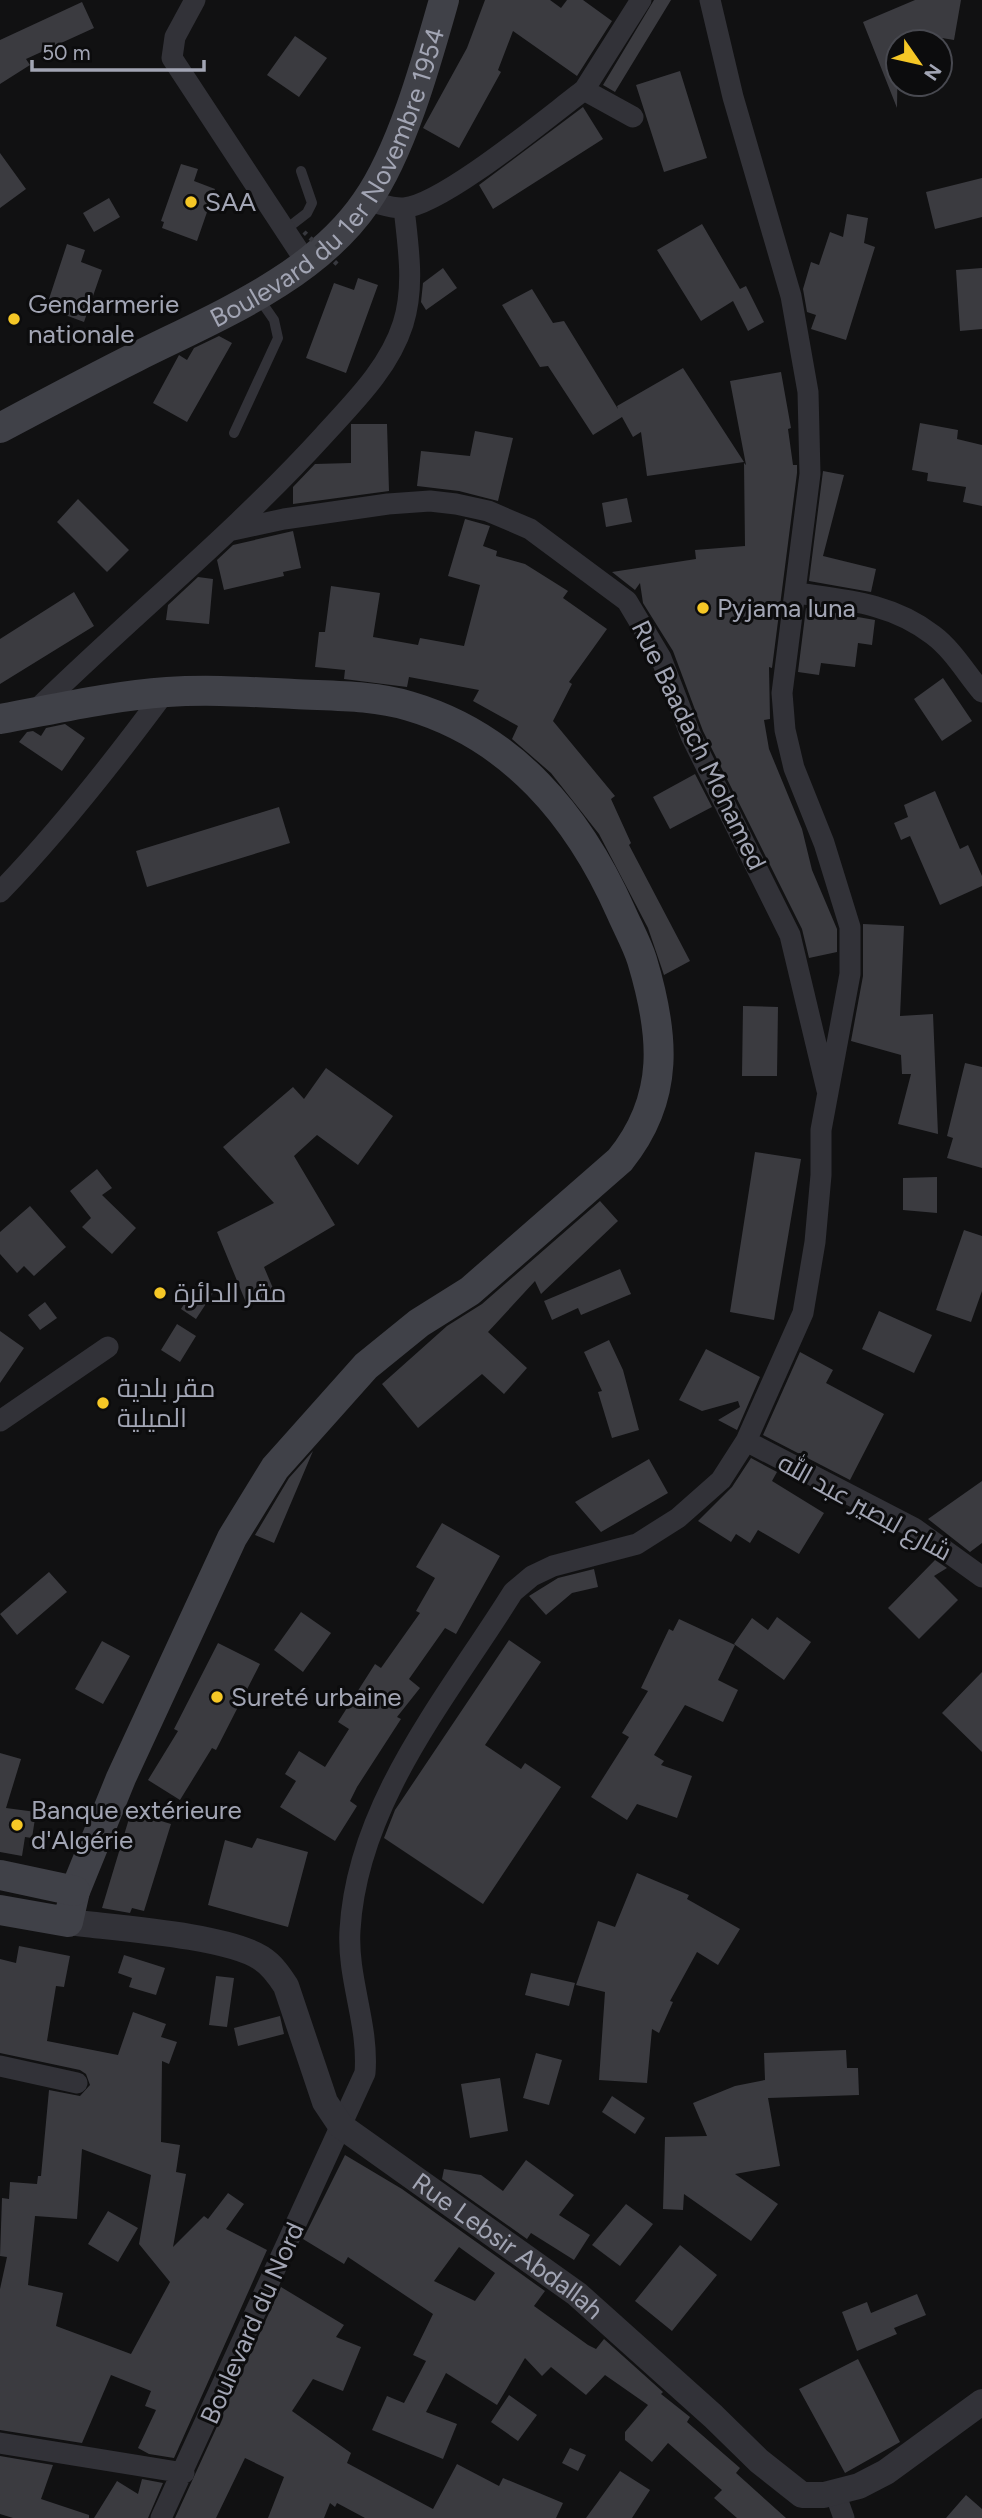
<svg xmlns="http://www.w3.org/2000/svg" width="982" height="2518" font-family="Figtree,Cairo,sans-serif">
<rect width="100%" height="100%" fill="#111112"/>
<path fill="#3b3b40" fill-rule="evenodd" d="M485 0H550L561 8 567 0H583L612 21 577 76 513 31 498 70 501 72 459 148 423 128 467 48Z
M654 0H671L615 92 603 85Z
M915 0H961L954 40 918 34 921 42H898L897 108 863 22Z
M82 2 94 28 26 59 30 65 0 84V40Z
M295 36 327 58 299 97 267 75Z
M680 71 707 158 664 172 636 85Z
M583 107 603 139 493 209 479 185Z
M0 153 26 189 0 208Z
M181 164 198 169 194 181 215 189 197 241 162 228 164 222 161 221Z
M982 178V217L935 229 926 192Z
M109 198 120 217 94 232 83 213Z
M847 214 868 218 864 243 875 247 846 340 811 329 816 315 807 312 803 289 811 262 819 265 830 232 843 237Z
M702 224 740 289 746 286 764 322 748 331 733 301 701 321 657 250Z
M67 244 85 250 81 262 102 270 84 322 49 309 51 304 48 302Z
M443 268 457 288 426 310 421 302 423 283Z
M982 268V329L960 331 956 270Z
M358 278 378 285 346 373 306 358 334 283 354 290Z
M532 289 553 323 564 321 618 409 617 406 683 368 744 462 647 476 641 432 633 437 622 417 593 435 548 366 540 367 502 305Z
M219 336 232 343 187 422 153 403 179 355 187 360 194 348Z
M781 372 791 428 788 429 793 465H797V473L772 668 769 667 770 719 764 720 769 749 802 829 812 870 837 929V952L809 958 802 929 703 731 673 651 643 603 640 583 635 590 612 572 696 559 695 550 745 546 744 463 746 465 730 381Z
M920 423 958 430 957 439 982 445V506L963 502 966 487 927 481 928 473 912 470Z
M351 424H387L389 491 293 504V487L315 464 351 463Z
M475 431 513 438 498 501 459 491 417 486 421 451 470 456Z
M823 471 844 475 823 556 876 569 871 592 809 581Z
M627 498 632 522 606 527 602 503Z
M78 499 129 550 107 572 57 522Z
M465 519 490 526 483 546 497 551 496 556 525 564 568 591 563 598 607 629 569 682 572 684 553 721 615 796 611 799 631 843 629 845 690 961 664 975 648 928 599 834 551 773 512 739 518 726 473 701 479 690 409 677 407 687 344 679 345 670 315 667 319 632H325L331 586 380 593 373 637 418 645 420 638 464 646 480 585 448 576Z
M293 531 301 568 283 572 284 576 224 590 217 560 233 545Z
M198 577 213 579 209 624 166 620 168 605Z
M74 592 94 626 0 684V639Z
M806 608 875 620 872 645 858 643 855 667 821 663 819 675 798 672Z
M943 678 972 721 942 741 914 699Z
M65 724 85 738 62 771 19 742 27 732 33 731 41 736 46 728Z
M695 774 712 807 670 829 653 797Z
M935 791 960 849 968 845 982 876V886L940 905 910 836 901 840 894 823 908 817 904 805Z
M279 807 290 843 147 887 136 851Z
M863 924 904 926 900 1016 933 1014 938 1134 898 1124 911 1074H902L901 1055 851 1041 863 976Z
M743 1006 778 1007 777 1076H742Z
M965 1063 982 1067V1168L947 1158 953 1138 947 1136Z
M326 1068 393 1116 358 1165 317 1135 294 1156 335 1225 264 1267 275 1293 247 1305 217 1232 274 1203 223 1147 293 1087 304 1099Z
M755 1152 801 1159 774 1320 730 1312Z
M97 1169 112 1188 102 1195 136 1228 112 1254 82 1227 91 1218 70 1191Z
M937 1177V1213L903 1210V1178Z
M600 1201 618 1221 541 1294 535 1281 488 1332 527 1368 504 1394 482 1374 418 1428 382 1384 447 1326 482 1304Z
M30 1206 66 1247 34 1276 24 1266 17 1273 0 1254V1232Z
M964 1230 982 1236V1291L971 1322 936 1310Z
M620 1269 631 1294 581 1315 578 1308 552 1320 544 1301Z
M199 1280 215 1290 196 1319 181 1309Z
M45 1302 57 1318 40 1330 28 1315Z
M879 1311 932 1335 914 1373 862 1349Z
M177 1324 196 1336 180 1362 161 1350Z
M0 1331 24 1348 0 1383Z
M609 1340 623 1370 639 1430 612 1438 598 1392 602 1391 584 1352Z
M706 1349 760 1377 737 1430 718 1420 740 1407 738 1401 702 1411 679 1400Z
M800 1352 833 1370 826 1383 884 1414 850 1480 763 1435Z
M313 1451 274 1543 255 1535 289 1478Z
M751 1458 777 1472 772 1481 824 1513 799 1554 758 1530 750 1543 736 1534 731 1542 698 1521 732 1487Z
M649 1459 668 1493 601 1532 575 1502Z
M982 1481V1543L970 1552 928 1519Z
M442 1523 500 1556 456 1634 445 1628 409 1679 420 1688 397 1717 401 1719 357 1787 350 1801 357 1806 335 1841 280 1807 296 1781 285 1774 299 1751 325 1767 349 1729 338 1722 375 1664 381 1668 420 1613 416 1611 435 1578 416 1567Z
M935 1560 947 1568 934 1576 958 1600 919 1639 888 1608Z
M594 1569 598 1587 572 1593 546 1615 529 1596 558 1578Z
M49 1572 67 1592 17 1635 0 1614Z
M301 1612 331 1633 303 1672 274 1650Z
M777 1617 811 1642 784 1680 734 1644 752 1618 768 1630Z
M679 1619 735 1645 718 1680 738 1690 723 1722 685 1705 654 1755 664 1761 661 1765 692 1776 677 1818 637 1804 627 1820 591 1797 629 1737 622 1733 648 1691 641 1688 669 1629 673 1631Z
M509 1640 541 1662 485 1745 521 1769 525 1763 561 1787 483 1904 384 1838 395 1810Z
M102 1641 130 1656 103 1704 75 1689Z
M218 1643 260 1664 216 1750 212 1748 180 1800 148 1780 178 1731 174 1729Z
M982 1672V1752L942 1713Z
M0 1753 21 1759 6 1808 36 1812 32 1838 25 1837 22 1856 0 1852Z
M131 1812 171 1824 144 1911 132 1908 130 1913 102 1908Z
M257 1838 308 1852 288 1927 208 1905 225 1840 252 1848Z
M637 1873 689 1895 687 1899 740 1929 718 1965 697 1952 670 2001 673 2002 659 2033 652 2029 647 2083 599 2080 605 1992 576 1985 598 1921 615 1927Z
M19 1946 70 1956 64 1987 56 1986 47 2041 118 2055 133 2012 166 2024 161 2037 177 2042 169 2064 162 2061 161 2142 180 2145 176 2172 186 2174 173 2247 204 2216 208 2219 228 2193 244 2204 226 2229 267 2250 174 2458 149 2454 138 2448 156 2410 145 2406 151 2391 111 2375 82 2443 0 2430V2289L7 2257 0 2256 2 2198 9 2199 10 2182 37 2184 38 2176H41L49 2090 80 2096 90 2085 86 2074 80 2070 0 2053V1959L16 1963ZM82 2149 151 2175 139 2244 170 2282 131 2354 56 2326 63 2293 28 2285 35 2216 77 2219Z
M124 1955 165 1968 156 1995 129 1987 132 1978 118 1973Z
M531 1973 575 1983 569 2006 525 1995Z
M216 1976 234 1978 227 2027 209 2025Z
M280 2016 284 2034 238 2046 234 2028Z
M846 2050 847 2068H858L859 2095 768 2098 780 2166 735 2174 778 2204 751 2241 684 2194 683 2210 663 2209 665 2137 707 2136 693 2103 735 2086 765 2080 764 2053Z
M536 2053 562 2060 549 2105 523 2098Z
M500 2078 508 2131 470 2138 461 2084Z
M612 2096 645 2118 635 2134 602 2112Z
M345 2155 402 2189 545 2291 534 2306 588 2345 596 2349 604 2339 663 2392 661 2394 690 2417 687 2422 740 2468 736 2473 786 2518H737L714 2498 722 2490 668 2443 652 2462 625 2440V2432L648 2405 605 2375 586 2395 551 2367 542 2376 525 2358 497 2405 446 2373 426 2412 457 2424 443 2459 372 2430 387 2396 404 2403 426 2361 413 2355 433 2314 348 2257 344 2264 303 2239ZM459 2247 495 2273 475 2301 434 2281Z
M526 2160 574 2195 559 2215 590 2235 574 2260 531 2233 527 2239 442 2179 444 2169 481 2175 503 2191Z
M626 2204 653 2224 620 2266 592 2245Z
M108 2211 138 2228 118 2262 88 2244Z
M680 2245 717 2275 672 2331 635 2301Z
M281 2287 344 2325 336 2337 361 2347 343 2391 313 2379 292 2411 351 2453 347 2463 433 2509 457 2464 499 2486 503 2478 563 2503 556 2518H365L337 2503 335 2507 330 2503 324 2518H268L284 2477 245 2458 216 2518H175Z
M917 2294 926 2315 894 2328 897 2334 857 2351 842 2312 867 2302 871 2313Z
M858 2359 900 2442 845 2473 799 2389Z
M509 2395 537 2415 518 2441 491 2422Z
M570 2448 586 2455 578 2471 562 2463Z
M0 2456 53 2465 41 2499 89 2515V2518H13L0 2514Z
M620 2471 650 2490 632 2518H586Z
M142 2479 163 2483 148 2518H94L117 2481 138 2494Z
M966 2495 982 2509V2518H946Z"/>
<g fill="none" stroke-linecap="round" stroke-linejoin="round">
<path stroke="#323238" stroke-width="10" d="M285 230 307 213 312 203 301 171
M234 433 278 338 274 320 258 297"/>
<path stroke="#323238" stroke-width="21" d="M195 0 175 37 172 58 306 262
M584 90 641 0
M367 201C378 203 393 209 404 208 444 204 548 117 584 90L633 117
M233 530 284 519 388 504 430 501 456 504 488 511 530 529 627 601 661 658 691 736 790 935 827 1090
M797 593C846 600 892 603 933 635 953 650 966 673 982 692
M33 713C128 619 233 535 324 435 354 402 389 368 403 324 415 286 408 246 404 208
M0 892C60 830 114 761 165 692
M0 1421 108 1347
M746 1441 914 1528 982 1577
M0 2066 77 2083
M0 2443 184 2473
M835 2493 844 2518
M161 2518 365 2073C369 2024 347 1979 350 1930 357 1803 448 1696 513 1592L532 1576 553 1566 637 1544 678 1518 721 1480 746 1441 803 1313 815 1242 821 1175V1130L850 974V927L824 843 794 768 785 730 782 693 810 474 808 392 791 296 733 97 710 0"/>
<path stroke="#323238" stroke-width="26" id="s1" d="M68 1922C114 1928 225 1935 261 1958 272 1965 279 1975 286 1986L325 2102 341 2126 577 2294 713 2416 759 2461 802 2495H824L859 2486 886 2472 982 2402"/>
<g stroke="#404148" stroke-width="30">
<path id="s2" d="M0 428C45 404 90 380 136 357 216 317 314 278 366 202 402 151 427 60 444 0"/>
<path d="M0 719C55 709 111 696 167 692 209 689 251 692 294 694 331 696 373 695 409 706 512 736 579 817 621 912 628 928 637 944 642 960 664 1033 671 1097 620 1160L470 1291 419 1323 366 1366 275 1468 232 1538 121 1778 75 1891 68 1922 0 1910"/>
<path d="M0 1875 75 1891"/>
</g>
<path stroke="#38393f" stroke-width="4.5" stroke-dasharray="3.5 5" stroke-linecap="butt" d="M304 232 340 267"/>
</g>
<g fill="#f5c726" stroke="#0c0c0d" stroke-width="2.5">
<circle cx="191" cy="202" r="7"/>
<circle cx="14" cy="319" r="7"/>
<circle cx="703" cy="608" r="7"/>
<circle cx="160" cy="1293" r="7"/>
<circle cx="103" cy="1403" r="7"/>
<circle cx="217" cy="1697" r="7"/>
<circle cx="17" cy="1825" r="7"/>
</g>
<g text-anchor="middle" stroke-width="6" stroke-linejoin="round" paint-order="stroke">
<g font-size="26" fill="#a2a5b4" stroke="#0c0c0d">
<text dy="9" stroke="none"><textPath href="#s2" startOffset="430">Boulevard du 1er Novembre 1954</textPath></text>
<text transform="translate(699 745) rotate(64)" y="9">Rue Baadach Mohamed</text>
<text transform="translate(865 1507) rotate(29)" y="9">شارع لبصير عبد الله</text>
<text dy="9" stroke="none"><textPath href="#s1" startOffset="592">Rue Lebsir Abdallah</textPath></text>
<text transform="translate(252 2323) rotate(-66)" y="9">Boulevard du Nord</text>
</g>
<g font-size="26" fill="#a2a5b4" stroke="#0c0c0d" text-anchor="start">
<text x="205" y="211">SAA</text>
<text x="28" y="313">Gendarmerie<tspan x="28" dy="30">nationale</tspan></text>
<text x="717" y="617">Pyjama luna</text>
<text x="174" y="1302">مقر الدائرة</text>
<text x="117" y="1397">مقر بلدية<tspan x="117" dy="30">الميلية</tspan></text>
<text x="231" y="1706">Sureté urbaine</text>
<text x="31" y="1819">Banque extérieure<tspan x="31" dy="30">d'Algérie</tspan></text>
</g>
</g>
<g transform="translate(919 63) rotate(124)"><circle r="33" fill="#0c0c0d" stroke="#484950" stroke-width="2"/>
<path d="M0-5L12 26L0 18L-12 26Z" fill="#f5c726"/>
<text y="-10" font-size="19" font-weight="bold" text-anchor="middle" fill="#a2a5b4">N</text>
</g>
<path d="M32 60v10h172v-10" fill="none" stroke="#a2a5b4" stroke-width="3.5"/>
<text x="42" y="60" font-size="21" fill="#a2a5b4" stroke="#0c0c0d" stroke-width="5" paint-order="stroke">50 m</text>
</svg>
